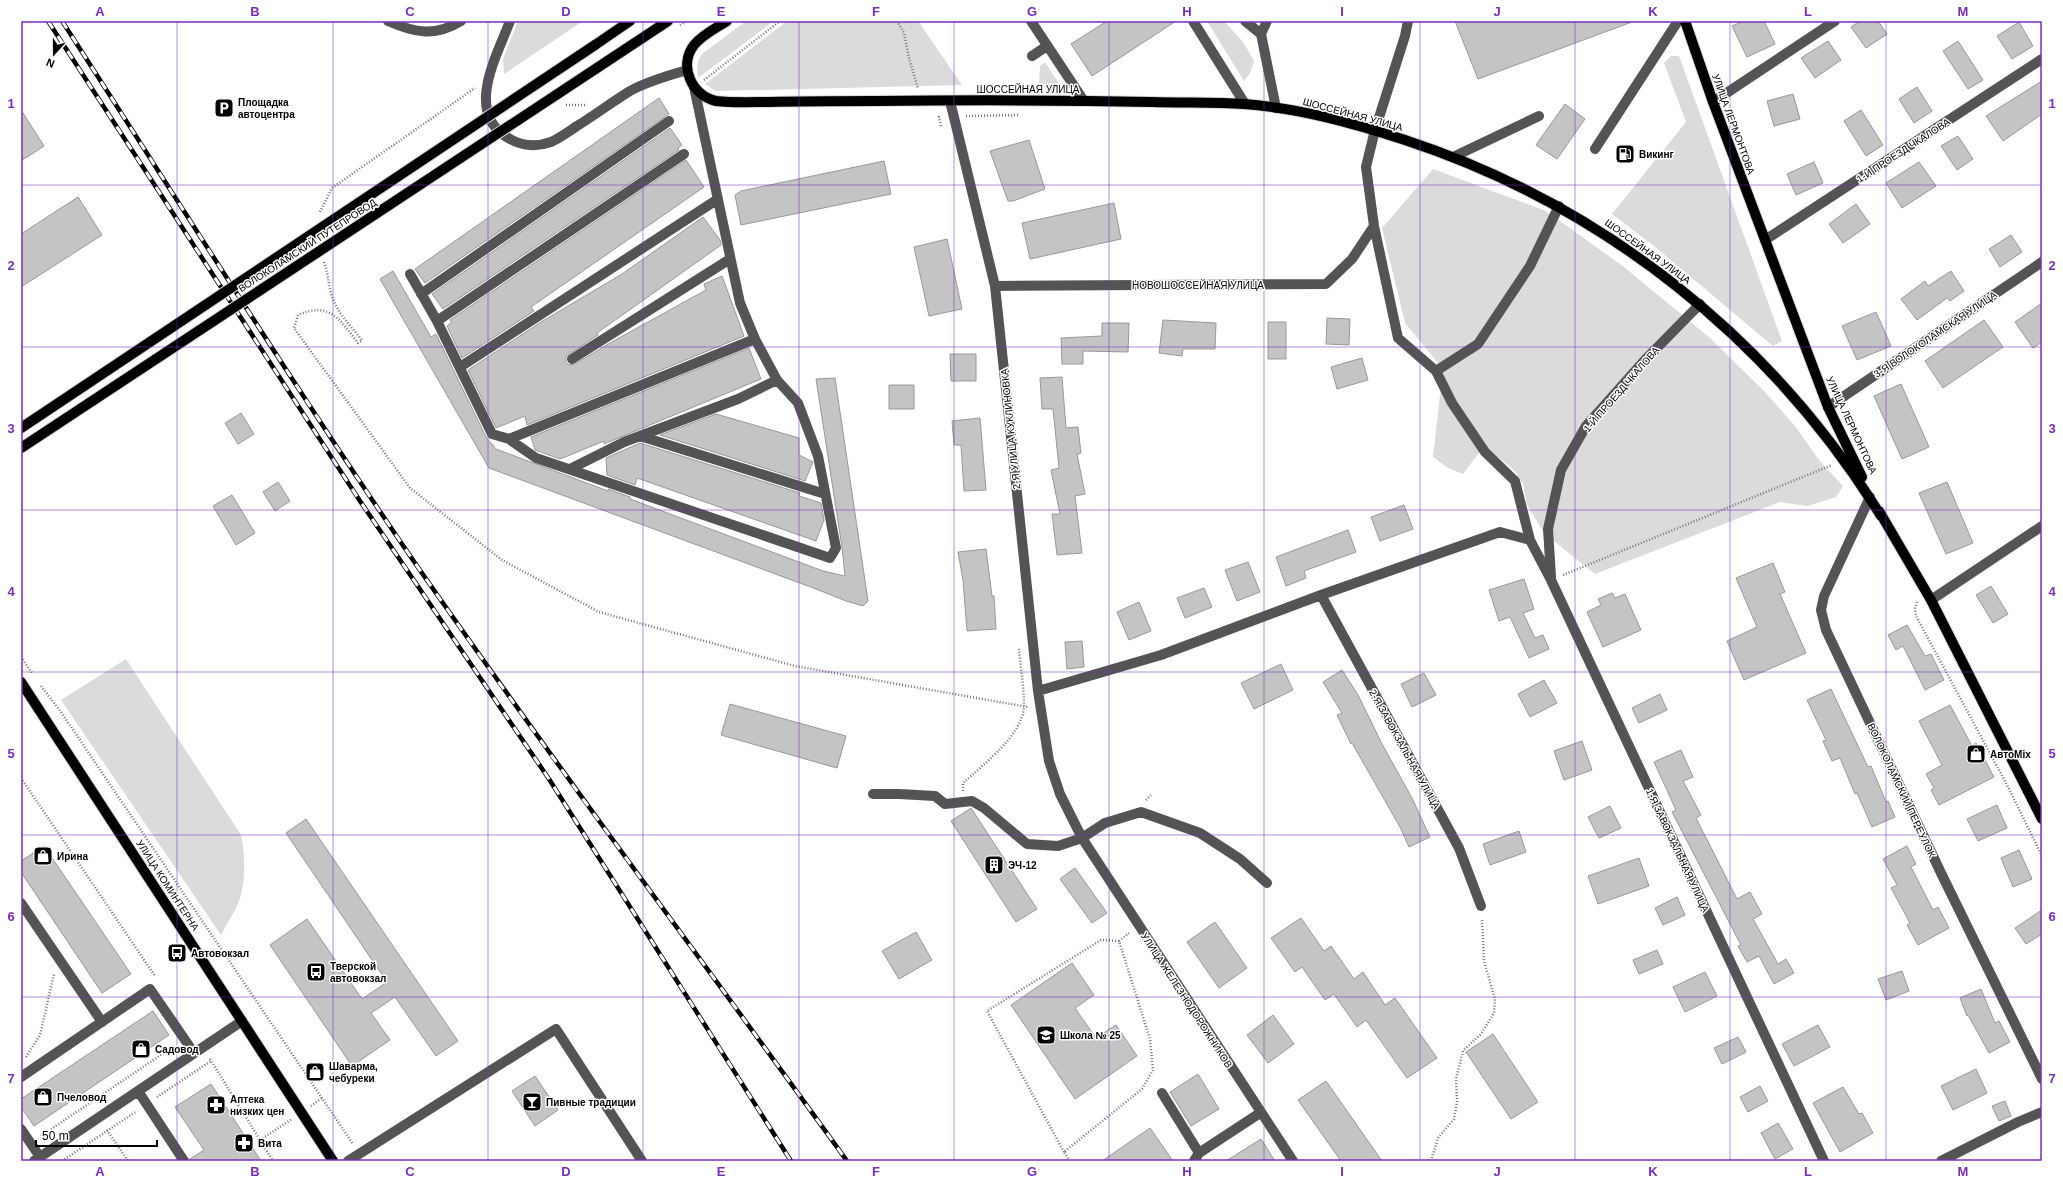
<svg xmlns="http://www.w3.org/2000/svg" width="2063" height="1182" font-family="Helvetica,sans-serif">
<rect width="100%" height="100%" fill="#fff"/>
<path fill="#dbdbdb" d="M518 21H583L504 74 503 59Z
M746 21H774L698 78C697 69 696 62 702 54Z
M787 21H918L962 85 716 91 705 84Z
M1207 21H1224L1243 42 1254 61 1250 73 1244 81Z
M1671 56H1679L1782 341 1773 346 1654 246 1612 214 1686 122 1664 63Z
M1045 62 1059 84H1039L1040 66Z
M1433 169 1546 211 1624 267 1710 338 1764 391 1795 426 1819 460 1843 486 1836 497 1808 506 1780 502 1595 574 1544 533 1527 505 1523 484 1514 470 1484 446 1463 474 1448 468 1433 457 1443 369 1405 323 1382 228Z
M126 659 241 835C245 855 246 878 240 898 236 910 227 923 221 935L61 700Z"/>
<path fill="#c4c4c4" stroke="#989898" d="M1107 21H1176L1092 76 1071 44Z
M1455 21H1631L1632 22 1478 79Z
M1744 21H1764L1775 44 1747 57 1732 26Z
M1860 21H1878L1887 34 1866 48 1851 27Z
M2019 22 2033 46 2012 59 1997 36Z
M1828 41 1841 60 1815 78 1801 58Z
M1958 41 1983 80 1968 89 1943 51Z
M2042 81V114L2003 141 1986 116Z
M1917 87 1932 111 1914 123 1899 99Z
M1793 94 1800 119 1774 126 1767 101Z
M659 98 669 114 425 283 415 269Z
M1565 104 1585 119 1557 159 1536 145Z
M21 110 44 146 21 161Z
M1861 110 1883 145 1866 156 1844 121Z
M670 128 682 145 678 148 679 150 443 309 432 294Z
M1958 136 1973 159 1957 170 1941 146Z
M1029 140 1045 189 1013 201H1008L990 151Z
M686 160 704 187 531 307 534 311 462 358 447 326 452 322 450 320Z
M884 161 891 194 741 225 735 195 741 191Z
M1814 162 1823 183 1796 195 1787 174Z
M1919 162 1936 186 1902 208 1886 183Z
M78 197 102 235 21 287V234Z
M1114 203 1121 239 1030 259 1022 223Z
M1856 204 1870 224 1843 243 1829 224Z
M703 217 720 240 721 245 597 333 598 335 569 354 566 356V362L569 365 575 364 610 343 706 290 704 284 722 276 744 336 527 425 525 416 496 428 468 370 541 322 622 274Z
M2011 235 2022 252 2000 267 1989 249Z
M947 239 962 309 929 316 914 247Z
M393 271 431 337 436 334 486 437 496 449 608 491V489L630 497V499L823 571 845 576 842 547 816 379 835 378 868 601 863 606 846 601 816 589 489 468 380 279Z
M1951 271 1964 291 1950 301 1947 298 1917 320 1901 299 1925 281 1928 286Z
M2042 303V342L2033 348 2015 322Z
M1876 312 1891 346 1857 360 1842 326Z
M1327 318 1350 319 1349 345 1326 344Z
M1163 320 1216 323 1215 349H1183L1182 356 1159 353Z
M1984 320 2003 347 1943 388 1925 361Z
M1268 322H1286V359H1268Z
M1102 323H1129L1128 352 1083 351V364H1062L1061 338 1102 336Z
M749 348 761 379 604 444V441L560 459 535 450 531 437Z
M950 354H976V381H951Z
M1362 358 1368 380 1337 389 1331 367Z
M1062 377 1066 428 1078 427 1081 453 1077 454 1085 494 1075 496 1082 553 1057 555 1052 514H1060L1051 470 1059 468 1053 409H1042L1040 378Z
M1901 384 1929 447 1902 459 1874 396Z
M889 385H914V409H889Z
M241 413 254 434 238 444 225 423Z
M716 414 799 438V455L813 462 805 481 660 435Z
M980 418 986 490 964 491 961 445H954L952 421Z
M640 443 800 493 799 496 821 503 824 520 816 541 637 478 635 485 607 475 606 458Z
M278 482 290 501 275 511 263 492Z
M1947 482 1973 543 1946 554 1919 493Z
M232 495 255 533 236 545 213 506Z
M1404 505 1413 529 1380 541 1371 517Z
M1348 530 1356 552 1304 571 1306 578 1286 586 1276 557Z
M986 549 992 596H994L996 629 967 631 963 580 958 552Z
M1248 562 1260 592 1237 601 1225 570Z
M1773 563 1785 592 1780 594 1806 653 1744 680 1727 641 1757 627 1736 578Z
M1524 579 1534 609 1523 613 1535 638 1543 635 1549 649 1529 658 1510 617 1499 621 1489 590Z
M1991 586 2008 614 1993 623 1976 595Z
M1204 588 1212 607 1185 618 1177 598Z
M1612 593 1615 598 1625 594 1641 630 1603 647 1587 612 1601 605 1598 599Z
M1139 602 1151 631 1129 640 1117 612Z
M1907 625 1925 656 1931 654 1944 680 1925 690 1903 646 1896 650 1888 635Z
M1082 641 1084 667 1067 669 1065 642Z
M1281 664 1293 690 1254 709 1241 683Z
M1342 670 1358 695 1382 744 1412 798 1430 837 1409 847 1400 827 1352 743 1351 744 1337 715 1342 713 1323 682Z
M1424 673 1436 695 1412 707 1401 684Z
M1544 680 1557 703 1530 717 1518 694Z
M1831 689 1868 767 1871 766 1886 802 1888 801 1895 817 1872 827 1857 793 1855 794 1840 758 1832 761 1823 741 1826 740 1807 700Z
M1660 694 1667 710 1639 723 1632 708Z
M730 704 846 736 837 768 721 735Z
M1950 705 1972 746 1976 743 1994 777 1939 805 1931 790 1934 788 1926 774 1942 765 1919 721Z
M1582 741 1592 770 1564 780 1554 751Z
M1681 750 1693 777 1683 781 1701 815 1696 818 1737 899 1750 892 1762 914 1753 919 1778 964 1786 959 1794 973 1774 984 1759 956 1747 962 1738 946 1741 945 1672 812 1676 810 1654 762Z
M1997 805 2007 828 1978 841 1967 819Z
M1610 806 1621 828 1599 838 1588 817Z
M971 808 1037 909 1016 922 951 821Z
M306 819 458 1041 436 1056 395 997 371 1013 390 1040 352 1066 270 945 307 919 362 999 387 982 286 833Z
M1519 831 1526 852 1490 865 1483 844Z
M44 846 131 974 102 993 21 872V861Z
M1907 846 1916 864 1911 867 1933 910 1938 907 1949 928 1918 945 1907 925 1910 923 1891 888 1897 885 1883 859Z
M2019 850 2032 879 2013 887 2001 858Z
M1639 858 1649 886 1598 904 1588 876Z
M1075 868 1107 913 1092 923 1060 879Z
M1677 897 1685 915 1663 925 1655 908Z
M2042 910V934L2026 944 2015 928Z
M1301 918 1324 951 1331 946 1354 979 1363 972 1385 1005 1395 998 1437 1058 1407 1078 1366 1020 1357 1027 1334 994 1325 1000 1302 967 1295 972 1271 938Z
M1215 922 1247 968 1219 988 1187 942Z
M916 932 932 960 899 979 882 951Z
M1657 950 1663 964 1639 974 1633 960Z
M1072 963 1094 995 1075 1008 1096 1038 1116 1025 1137 1056 1075 1099 1011 1005Z
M1902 971 1909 991 1886 1000 1878 979Z
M1705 972 1717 996 1685 1012 1673 987Z
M1981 989 1995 1023 1999 1021 2010 1042 1989 1053 1968 1015 1967 1016 1960 998Z
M153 1011 169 1035 34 1126 21 1107V1099Z
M1273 1015 1294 1044 1268 1063 1247 1035Z
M1818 1025 1830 1047 1794 1066 1782 1044Z
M1493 1034 1538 1102 1511 1119 1466 1052Z
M1738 1037 1746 1052 1722 1064 1714 1048Z
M1976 1069 1987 1093 1953 1110 1941 1086Z
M1198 1074 1219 1109 1191 1126 1170 1092Z
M535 1076 558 1110 535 1126 512 1091Z
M1326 1081 1382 1161H1341L1298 1100Z
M211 1084 239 1127 261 1161H190V1159L204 1150 175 1107Z
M1760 1086 1768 1101 1748 1112 1740 1097Z
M1843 1087 1859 1114 1862 1113 1873 1133 1840 1152 1813 1103Z
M2005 1101 2011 1116 1999 1121 1992 1106Z
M1778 1123 1793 1149 1775 1159 1761 1133Z
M1150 1128 1173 1161H1102Z
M1261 1139 1275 1161H1226Z"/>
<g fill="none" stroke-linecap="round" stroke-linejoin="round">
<defs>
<path id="major" d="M727 21C716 28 702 35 694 45 678 66 692 96 716 101 734 103 752 102 769 102 804 101 840 101 875 101 967 100 1060 100 1152 102 1183 103 1214 102 1244 104 1299 108 1353 123 1405 140 1603 205 1772 339 1881 516
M1685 21 1713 102 1828 407 1862 477
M595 45 630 21
M606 62 668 21
M1879 511 1931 600 2042 819
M21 682 333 1161"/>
</defs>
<use href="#major" stroke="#dbdbdb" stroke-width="12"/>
<path stroke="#767676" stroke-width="2.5" stroke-dasharray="1 2" stroke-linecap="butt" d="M897 21 904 33 909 58 918 89
M680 25 686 21
M704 80 780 21
M566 105H587
M966 116 1019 115
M941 126 939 117H941
M320 212 332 188 475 88
M324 262C328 273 328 282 331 293 336 312 350 325 362 340L358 343C340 320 330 301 298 315L294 328 410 488 502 560 599 612 795 666 1028 707
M1563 575 1832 465
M1917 602 1915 608 1916 616 2006 783 2042 856
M21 657 32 673
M41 686 61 712 353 1144
M21 778 155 976
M963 791V783C983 765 1024 734 1024 705 1024 686 1020 666 1019 647
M1146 800 1151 795
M26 1057 40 1035 54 974
M210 1059 273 1161
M157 1097 211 1061
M311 1106 322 1098
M107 1130 128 1161
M41 1136 174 1046
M260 1140 292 1119
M1064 1152 987 1011 1101 940 1119 941
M62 1161 137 1111
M1070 1161 1064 1152 1142 1089 1153 1070 1150 1039 1119 941 1129 933
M1431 1161 1438 1138 1454 1119 1457 1102 1456 1079 1463 1051 1481 1034 1494 1013 1495 999 1484 961 1482 919"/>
<path stroke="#545454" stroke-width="10" d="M388 21C415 33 435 37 461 21
M510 21C497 56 463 114 510 139 522 146 537 147 551 142 560 138 568 132 577 126 595 115 612 102 630 91 648 81 668 76 687 70
M1031 21 1084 101
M1193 21 1245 104
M1245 21 1261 34
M1267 21 1261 34 1276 108
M1408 21 1405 36 1375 130 1366 167 1374 226 1398 338 1436 371 1452 403 1485 452 1515 481 1530 540 1551 580 1824 1161
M1032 56 1047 46
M950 101 995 286 1038 691 1049 761 1060 794 1082 838 1293 1161
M1713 102 1835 21
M1595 149 1678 21
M1453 157 1539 116
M1765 240 2042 59
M410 274 437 321 492 434 509 439 755 339
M995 286 1326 284 1352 259 1374 226
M421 294 669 121
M437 321 684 154
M572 359 730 259
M460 367 718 199
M1436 371 1478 344 1530 266 1559 206
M1828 407 2042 262
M640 436 825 494
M509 439 536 458 830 558 836 548 818 456 798 403 777 380 755 339 740 303 694 87
M570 469 624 442 738 399 777 380
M1870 497 1824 596 1821 610 1826 630 1941 873 2042 1079
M1551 577 1548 529 1561 470 1586 426 1643 362 1700 304
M1321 595 1459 848 1481 906
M1931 600 2042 526
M1038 691 1161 655 1321 595 1500 532 1530 540
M873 794H899L935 796 945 804 972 801 984 808 1027 844 1058 846 1082 838 1105 823 1141 812 1200 833 1240 859 1267 883
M21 903 102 1022
M21 1077 150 989 194 1053
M138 1091 184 1161
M1162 1093 1199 1153
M21 1129 40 1157
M34 1161 242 1021
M348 1161 556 1029 642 1161
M1194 1161 1199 1153 1260 1113
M1941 1161 2018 1122 2042 1112"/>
<use href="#major" stroke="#000" stroke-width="10"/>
<defs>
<path id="rail" d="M48 21 360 501 549 779 791 1161
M62 21C179 202 293 385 415 563 555 765 703 961 847 1161"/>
</defs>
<use href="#rail" stroke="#000" stroke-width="4.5"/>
<use href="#rail" stroke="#fff" stroke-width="3" stroke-dasharray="9" stroke-linecap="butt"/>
<defs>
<path id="major-bridge" d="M21 428 595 45
M21 448 606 62"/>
</defs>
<use href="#major-bridge" stroke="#dbdbdb" stroke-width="12" stroke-linecap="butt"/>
<use href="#major-bridge" stroke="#000" stroke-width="10"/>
</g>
<path fill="none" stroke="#7b2cbf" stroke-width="1" stroke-opacity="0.55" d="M177 21V1161M333 21V1161M488 21V1161M643 21V1161M799 21V1161M954 21V1161M1109 21V1161M1264 21V1161M1420 21V1161M1575 21V1161M1730 21V1161M1886 21V1161M21 185H2042M21 347H2042M21 510H2042M21 672H2042M21 835H2042M21 997H2042"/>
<defs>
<symbol id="parking-square" viewBox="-11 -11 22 22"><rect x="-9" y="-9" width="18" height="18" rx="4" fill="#000" stroke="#fff"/><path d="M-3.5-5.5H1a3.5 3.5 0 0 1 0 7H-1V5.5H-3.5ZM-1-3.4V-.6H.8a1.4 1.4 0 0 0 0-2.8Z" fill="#fff"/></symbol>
<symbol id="fuel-square" viewBox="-11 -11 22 22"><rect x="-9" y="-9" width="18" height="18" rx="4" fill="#000" stroke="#fff"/><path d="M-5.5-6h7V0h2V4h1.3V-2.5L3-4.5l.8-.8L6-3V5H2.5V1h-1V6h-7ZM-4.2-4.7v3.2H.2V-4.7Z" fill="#fff"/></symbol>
<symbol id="shop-square" viewBox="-11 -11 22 22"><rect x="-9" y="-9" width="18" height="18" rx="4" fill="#000" stroke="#fff"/><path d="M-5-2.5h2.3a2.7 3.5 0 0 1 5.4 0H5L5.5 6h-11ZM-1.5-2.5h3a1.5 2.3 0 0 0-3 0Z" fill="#fff"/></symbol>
<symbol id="building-square" viewBox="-11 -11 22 22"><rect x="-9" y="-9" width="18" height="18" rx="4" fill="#000" stroke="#fff"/><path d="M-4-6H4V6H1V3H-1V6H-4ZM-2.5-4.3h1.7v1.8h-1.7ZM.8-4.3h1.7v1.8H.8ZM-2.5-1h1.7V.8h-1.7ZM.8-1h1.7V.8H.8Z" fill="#fff"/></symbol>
<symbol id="bus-square" viewBox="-11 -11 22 22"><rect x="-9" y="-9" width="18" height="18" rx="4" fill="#000" stroke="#fff"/><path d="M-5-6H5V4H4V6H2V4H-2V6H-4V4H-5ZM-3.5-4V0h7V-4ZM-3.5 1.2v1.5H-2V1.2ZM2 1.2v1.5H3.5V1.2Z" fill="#fff"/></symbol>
<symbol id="school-square" viewBox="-11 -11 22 22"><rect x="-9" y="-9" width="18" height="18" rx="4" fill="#000" stroke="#fff"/><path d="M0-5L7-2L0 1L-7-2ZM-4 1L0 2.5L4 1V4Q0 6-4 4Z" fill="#fff"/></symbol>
<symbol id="bar-square" viewBox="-11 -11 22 22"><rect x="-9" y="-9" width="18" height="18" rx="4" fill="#000" stroke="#fff"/><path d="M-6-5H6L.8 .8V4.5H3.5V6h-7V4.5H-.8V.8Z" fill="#fff"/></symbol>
<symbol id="pharmacy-square" viewBox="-11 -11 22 22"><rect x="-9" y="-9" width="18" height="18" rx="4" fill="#000" stroke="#fff"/><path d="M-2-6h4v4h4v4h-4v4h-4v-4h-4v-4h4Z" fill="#fff"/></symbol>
</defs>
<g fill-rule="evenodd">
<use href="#parking-square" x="213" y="97" width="22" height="22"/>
<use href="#fuel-square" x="1614" y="143" width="22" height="22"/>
<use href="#shop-square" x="1965" y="743" width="22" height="22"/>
<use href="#shop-square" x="32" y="845" width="22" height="22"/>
<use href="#building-square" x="983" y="854" width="22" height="22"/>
<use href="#bus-square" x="166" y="942" width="22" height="22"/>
<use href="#bus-square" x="305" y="961" width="22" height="22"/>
<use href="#school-square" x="1035" y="1024" width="22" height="22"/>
<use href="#shop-square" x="130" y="1038" width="22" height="22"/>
<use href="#shop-square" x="304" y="1061" width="22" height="22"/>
<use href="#shop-square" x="32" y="1086" width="22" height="22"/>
<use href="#bar-square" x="521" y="1091" width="22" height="22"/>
<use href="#pharmacy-square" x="205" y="1094" width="22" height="22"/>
<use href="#pharmacy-square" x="233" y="1132" width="22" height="22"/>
</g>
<g text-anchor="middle" stroke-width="3" stroke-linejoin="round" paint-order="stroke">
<g font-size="10" fill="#000" stroke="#fff">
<text x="1028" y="93">ШОССЕЙНАЯ УЛИЦА</text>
<text transform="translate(1353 114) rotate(15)" y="4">ШОССЕЙНАЯ УЛИЦА</text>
<text transform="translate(1734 124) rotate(70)" y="4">УЛИЦА ЛЕРМОНТОВА</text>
<text transform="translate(1903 150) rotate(-33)" y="4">1-Й ПРОЕЗД ЧКАЛОВА</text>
<text transform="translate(307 245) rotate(-33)" y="4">ВОЛОКОЛАМСКИЙ ПУТЕПРОВОД</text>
<text transform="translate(1648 251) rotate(36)" y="4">ШОССЕЙНАЯ УЛИЦА</text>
<text x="1198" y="289">НОВОШОССЕЙНАЯ УЛИЦА</text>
<text transform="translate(1935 334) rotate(-34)" y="4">3-Я ВОЛОКОЛАМСКАЯ УЛИЦА</text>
<text transform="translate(1621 389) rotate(-49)" y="4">1-Й ПРОЕЗД ЧКАЛОВА</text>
<text transform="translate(1852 425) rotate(65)" y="4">УЛИЦА ЛЕРМОНТОВА</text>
<text transform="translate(1010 429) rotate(-96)" y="4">2-Я УЛИЦА КУКЛИНОВКА</text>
<text transform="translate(1405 749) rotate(61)" y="4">2-Я ЗАВОКЗАЛЬНАЯ УЛИЦА</text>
<text transform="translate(1902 790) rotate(65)" y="4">ВОЛОКОЛАМСКИЙ ПЕРЕУЛОК</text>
<text transform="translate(1678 850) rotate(65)" y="4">1-Я ЗАВОКЗАЛЬНАЯ УЛИЦА</text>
<text transform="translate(168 885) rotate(57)" y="4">УЛИЦА КОМИНТЕРНА</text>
<text transform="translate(1187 1000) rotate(57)" y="4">УЛИЦА ЖЕЛЕЗНОДОРОЖНИКОВ</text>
</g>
<g font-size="10" font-weight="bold" fill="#000" stroke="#fff" text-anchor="start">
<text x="238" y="106">Площадка<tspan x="238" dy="12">автоцентра</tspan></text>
<text x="1639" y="158">Викинг</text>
<text x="1990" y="758">АвтоMix</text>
<text x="57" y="860">Ирина</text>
<text x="1008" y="869">ЭЧ-12</text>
<text x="191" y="957">Автовокзал</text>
<text x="330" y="970">Тверской<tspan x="330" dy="12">автовокзал</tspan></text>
<text x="1060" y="1039">Школа № 25</text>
<text x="155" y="1053">Садовод</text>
<text x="329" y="1070">Шаварма,<tspan x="329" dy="12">чебуреки</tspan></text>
<text x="57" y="1101">Пчеловод</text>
<text x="230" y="1103">Аптека<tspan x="230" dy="12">низких цен</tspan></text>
<text x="546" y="1106">Пивные традиции</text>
<text x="258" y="1147">Вита</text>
</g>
</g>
<rect width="2063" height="1182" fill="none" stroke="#ffffff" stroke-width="44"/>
<g transform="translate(54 54) rotate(201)" stroke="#ffffff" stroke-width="3" paint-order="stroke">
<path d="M0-3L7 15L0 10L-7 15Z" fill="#000000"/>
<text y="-6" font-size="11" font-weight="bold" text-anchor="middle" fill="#000000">N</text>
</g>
<path d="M36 1140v6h121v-6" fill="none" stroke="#000000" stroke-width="2"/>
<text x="42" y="1140" font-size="12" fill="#000000" stroke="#ffffff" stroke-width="3" paint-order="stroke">50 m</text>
<rect x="22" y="22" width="2019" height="1138" fill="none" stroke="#7b2cbf" stroke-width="1.5"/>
<g font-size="13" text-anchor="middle" font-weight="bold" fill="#7b2cbf">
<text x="100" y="16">A</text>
<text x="255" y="16">B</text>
<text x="410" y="16">C</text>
<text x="566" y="16">D</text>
<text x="721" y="16">E</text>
<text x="876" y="16">F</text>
<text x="1032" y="16">G</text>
<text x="1187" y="16">H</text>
<text x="1342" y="16">I</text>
<text x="1497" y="16">J</text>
<text x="1653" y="16">K</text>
<text x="1808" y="16">L</text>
<text x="1963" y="16">M</text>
<text x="11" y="108">1</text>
<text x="2052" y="108">1</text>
<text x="11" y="270">2</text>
<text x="2052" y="270">2</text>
<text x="11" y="433">3</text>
<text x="2052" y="433">3</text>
<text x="11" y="596">4</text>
<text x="2052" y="596">4</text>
<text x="11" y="758">5</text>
<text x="2052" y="758">5</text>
<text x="11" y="921">6</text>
<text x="2052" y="921">6</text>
<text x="11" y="1083">7</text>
<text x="2052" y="1083">7</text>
<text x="100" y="1176">A</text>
<text x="255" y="1176">B</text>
<text x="410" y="1176">C</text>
<text x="566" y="1176">D</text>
<text x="721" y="1176">E</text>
<text x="876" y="1176">F</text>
<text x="1032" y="1176">G</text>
<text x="1187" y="1176">H</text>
<text x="1342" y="1176">I</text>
<text x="1497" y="1176">J</text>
<text x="1653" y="1176">K</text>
<text x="1808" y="1176">L</text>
<text x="1963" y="1176">M</text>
</g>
</svg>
